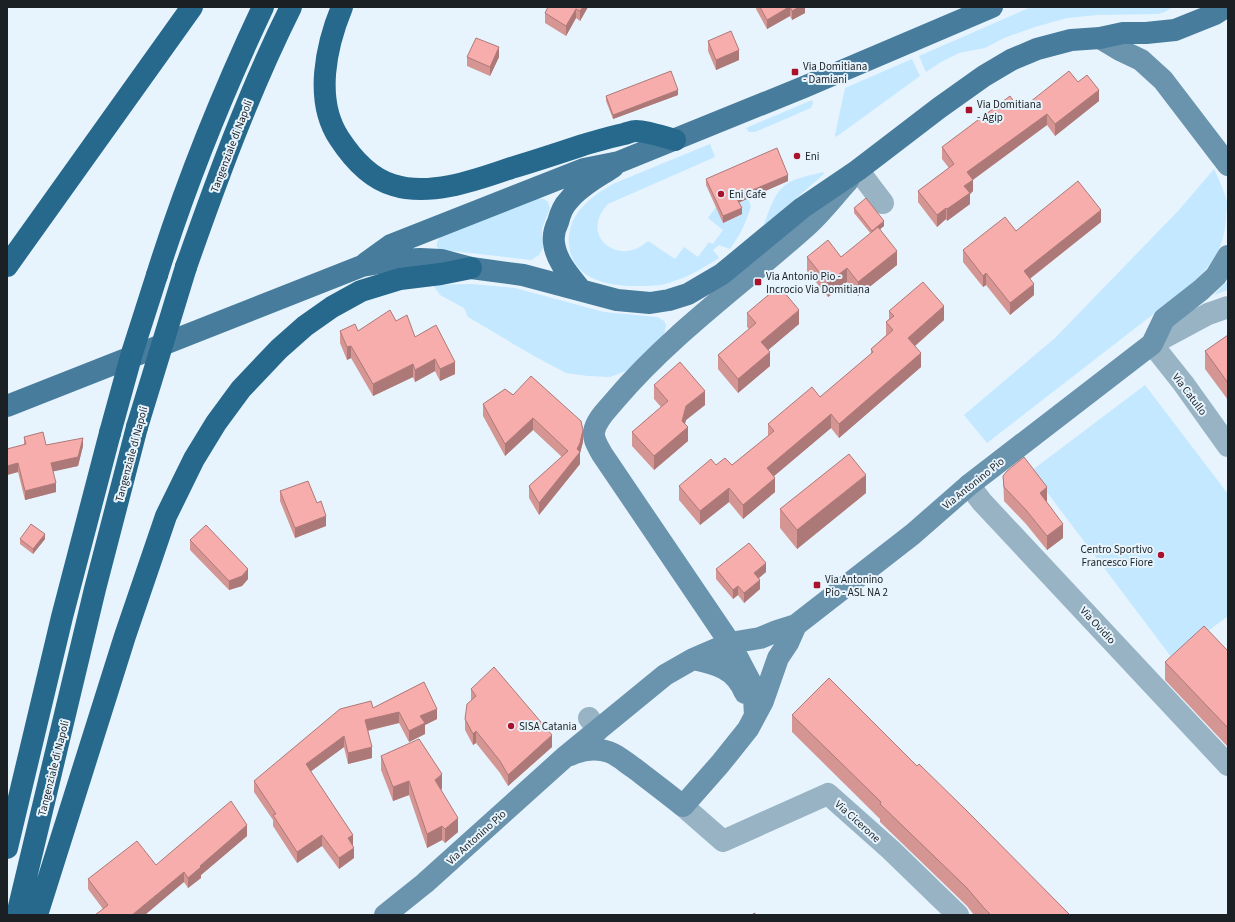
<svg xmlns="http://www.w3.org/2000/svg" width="1235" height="922" font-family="'Source Sans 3',sans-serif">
<rect width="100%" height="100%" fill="#e7f4fd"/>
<path fill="#c3e8ff" d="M1031 7H1173L1165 12 1158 14 1098 15 1067 18 1035 27 1004 38 985 48 959 53 941 62 926 72 919 56Z
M912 59 920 76 836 137 835 135 845 88Z
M812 100 813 103 811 108 755 132H749L746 128Z
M710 144 715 157 608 204C578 236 619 268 648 241L675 259 684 247 698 257 709 242 713 244 723 230 708 218 716 207 736 204 748 199 751 206C746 223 740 235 730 249L719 245 713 250 719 258C700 270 683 280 661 285 652 286 643 286 634 286 620 286 605 284 592 278 566 265 562 233 579 211 588 199 602 190 615 183Z
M1214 169C1219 180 1225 192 1227 203 1227 208 1226 214 1226 219 1224 249 1212 264 1191 285L987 443 964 415 1055 338 1179 210Z
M823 172 824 174 763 227C769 212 774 190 790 182 799 177 812 175 823 172Z
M537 198 544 199 548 202 550 208 542 228 543 248 539 255 531 260 453 251C442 252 431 250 440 237Z
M1228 280V290L1214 295Z
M471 284 515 288 604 312 657 317 664 321 666 325 664 335 637 365 626 371 610 377 588 376 566 373 534 356 468 317 464 308 440 295 433 285Z
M1145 385 1228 494V616L1172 658 1031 471Z"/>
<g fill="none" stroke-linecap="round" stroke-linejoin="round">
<path stroke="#97b3c4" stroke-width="22" d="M858 170 883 203
M1228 307 1208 314 1152 344 1183 383 1228 446
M969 485 982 502 1228 765
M589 718 598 730
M683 806 723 841 828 794 891 850 958 915"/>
<path stroke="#6a93ad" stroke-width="22" d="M1100 38 1120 50 1141 60 1163 80 1228 165
M693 659C716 664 735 668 745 693
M755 716 754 697 751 683 730 643 602 454C599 448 593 440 594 432 596 419 608 409 616 399 672 333 745 282 809 224 823 211 835 195 848 181
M570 755C582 750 595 747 609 752 618 755 626 763 634 768 651 781 667 793 683 806L720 764 748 729 763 701 778 658 788 643 796 625
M385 915 425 883 566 756 665 675 693 659 730 643 760 638 777 631 796 625 913 534 969 485 1152 344 1164 319 1201 290 1216 276 1228 256"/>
<path stroke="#477c9c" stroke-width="22" d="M366 263 391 245 584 169 619 162 804 87 992 7
M581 290C570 276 556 261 554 243 553 236 555 228 558 222 560 214 563 206 569 200 580 186 598 177 613 167
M7 406 362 266 398 260 420 259 441 260 471 268 523 275 617 300 650 303 669 300 688 294 722 274 802 208 858 170 939 108 984 76 1011 60 1037 49 1071 40 1100 38 1123 33H1146L1175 30 1215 14 1226 7"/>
<path stroke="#26698c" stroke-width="22" d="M342 7C326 46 314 100 339 138 352 158 369 178 393 185 430 197 476 180 511 168 535 161 559 153 583 145 597 141 610 137 624 134 628 133 632 131 636 131 645 131 665 137 675 140
M7 266 192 7
M186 267C217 179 249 91 291 7
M157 275C186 183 222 94 263 7
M7 848 62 617 110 433
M17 915 95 589 137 427
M37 915 125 636 166 516 194 459 216 423 241 389 279 349 305 326 332 307 361 291 400 279 441 274 471 268"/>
<path stroke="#26698c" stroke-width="22" d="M137 427 186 267
M110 433 132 353 157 275"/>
</g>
<path fill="#d49593" d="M548 7H588L580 21 576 18 566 36 545 23V13Z
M756 7H805V13L792 20 790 16 767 29 756 9Z
M708 41 739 60 716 70 708 51Z
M467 57H499L490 76 467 66Z
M1078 82 1099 101 1055 136 1047 125 973 180V191L970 194V204L947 221 946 219 937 227 918 202V191L949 168 942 159V147L1020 110Z
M678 95 613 119 606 101V96Z
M706 179 788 181 739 202 742 214 723 223 706 185Z
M854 208 884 226 880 229 897 265 858 296 847 282 828 297 807 271V257H841L871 234 854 213Z
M1101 222 1030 279 1034 295 1010 315 986 285 983 287 963 262V250L1016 231Z
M889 311 944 320 915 346 921 367 839 438 831 428 774 476 775 492 743 519 729 502 700 525 679 500V486L716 465H732L768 436V424L820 397 871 354V349L886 335V322L889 319Z
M747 313 799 324 768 350 770 366 738 393 718 369V355L749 329 747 327Z
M396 321 455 374 440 381 435 371 415 382 413 377 373 396 351 358 347 360 340 343V331H358Z
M1228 335V400L1205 369V351Z
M654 385 705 405 686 420 685 424 688 441 654 470 632 446V432L661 407 654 399Z
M505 389 583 442 580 453V464L539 515 529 498V486L562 457 533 430 505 456 483 416V404Z
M24 437 46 445 83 446 78 466 53 471 56 492 25 500 18 472 7 475 24 444Z
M1003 476 1047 501 1046 502 1063 538 1047 550 1026 524 1004 501Z
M280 491 317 503 326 526 295 538 280 501Z
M866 493 797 549 780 528V509Z
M20 539H45L33 554 20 544Z
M190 540 248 579 242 586 229 590 190 550Z
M716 569 766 572 759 578 760 589 744 603 738 595 733 599 716 579Z
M1228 651V747L1165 680V662Z
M424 682 437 719 425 725V734L409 742 399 723 368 731 372 758 348 764 344 747 311 771 353 846 354 858 339 869 322 846 297 863 273 826V820L254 792V781L373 708Z
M471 689 552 747 508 786 500 773 476 743 473 745 465 730V719L471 701Z
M792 715 917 766 1070 915H974L967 906 880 822V819L792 732Z
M381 756 442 789H441L458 832 445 843 442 840 427 848 409 795 393 801 381 770Z
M247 836 201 875V878L188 888 184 882 103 909 88 889V879L156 865Z"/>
<path fill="#ad7978" d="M583 7H588L580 21V11Z
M789 7H790V16L767 29V20Z
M799 7H805V13L792 20V11Z
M576 9V18L566 36V26Z
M499 47V57L490 76V67Z
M739 50V60L716 70V60Z
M678 90V95L613 119V115Z
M1099 90V101L1055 136V124Z
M1047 114V125L967 184V172Z
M788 175V181L736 204V197Z
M973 180V191L970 194V204L947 221V209L964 186Z
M742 208V214L723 223V216Z
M946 208V219L937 227V215Z
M1101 210V222L1024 283V271Z
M884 221V226L872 236V231Z
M897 251V265L858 296V282Z
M847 268V282L828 297V283Z
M986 273V285L983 287V276Z
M1034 284V295L1010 315V303Z
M944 306V320L908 352V338Z
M799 310V324L761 356V342Z
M351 346V358L347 360V347Z
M770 352V366L738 393V379Z
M921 353V367L839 438V424Z
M435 359V371L415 382V370Z
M455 362V374L440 381V369Z
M413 364V377L373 396V384Z
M705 391V405L686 420 683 431 688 427V441L654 470V456L682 421 686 406Z
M831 414V428L767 482V468Z
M533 418V430L505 456V444Z
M583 430V442L580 453V464L539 515V503L577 449Z
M83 438V446L78 466 51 472V463Z
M18 463V472L7 475V466Z
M866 475V493L797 549V530Z
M775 478V492L743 519V505Z
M56 483V492L25 500V491Z
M1047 487V501L1040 507V493Z
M729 488V502L700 525V511Z
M326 516V526L295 538V528Z
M1063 524V538L1047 550V536Z
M45 534V539L33 554V549Z
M766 563V572L754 582V573Z
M248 569V579L242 586 229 590V581Z
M760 580V589L744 603V593Z
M738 586V595L733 599V590Z
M437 709V719L425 725V734L409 742V731L420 716Z
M399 712V723L365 731V720Z
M476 731V743L473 745V734Z
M552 735V747L508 786V775Z
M344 736V747L306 775V764Z
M372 747V758L348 764V753Z
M442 774V789L435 794V780Z
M409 781V795L393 801V787Z
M458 818V832L445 843V829Z
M247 825V836L201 875V878L188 888V878L200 866Z
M442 826V840L427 848V834Z
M322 835V846L297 863V852Z
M353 835V846L348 838Z
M354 848V858L339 869V858Z
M184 872V882L145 915H132Z"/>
<path fill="#f7adab" stroke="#ad7978" d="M548 7H583L580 11 576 9 566 26 545 13Z
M760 7H789L767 20Z
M790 7H799L792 11Z
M731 31 739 50 716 60 708 41Z
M476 38 499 47 490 67 467 57Z
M671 71 678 90 613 115 606 96Z
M1069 71 1078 82 1087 75 1099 90 1055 124 1047 114 967 172 973 180 964 186 970 193 947 209 946 208 937 215 918 191 954 164 942 147 1010 96 1020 110Z
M777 148 788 175 736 197 742 208 723 216 706 179Z
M1078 181 1101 210 1024 271 1034 284 1010 303 986 273 983 276 963 250 1005 217 1016 231Z
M866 198 884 221 872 231 854 208Z
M878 227 897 251 858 282 847 268 828 283 807 257 828 240 841 257Z
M923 282 944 306 908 338 921 353 839 424 831 414 767 468 775 478 743 505 729 488 700 511 679 486 711 459 716 465 725 458 732 465 774 431 768 424 812 387 820 397 873 352 871 349 893 330 886 322 894 316 889 311Z
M779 286 799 310 761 342 770 352 738 379 718 355 756 323 747 313Z
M390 310 396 321 407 315 415 337 436 325 455 362 440 369 435 359 415 370 413 364 373 384 351 346 347 347 340 331 355 324 358 331Z
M1228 335V383L1205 351Z
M680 362 705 391 686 406 682 421 688 427 654 456 632 432 668 401 654 385Z
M531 376 581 421 583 430 580 443 577 449 580 452 539 503 529 486 568 451 533 418 505 444 483 404 505 389 513 395Z
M43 432 46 445 83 438 78 457 51 463 56 483 25 491 18 463 7 466V449L26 444 24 437Z
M849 454 866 475 797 530 780 509Z
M1024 457 1047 487 1040 493 1063 524 1047 536 1026 510 1004 487 1003 476 1007 471Z
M308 481 317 503 321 501 326 516 295 528 280 491Z
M31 524 45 534 33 549 20 539Z
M206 525 248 569 242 576 229 581 190 540Z
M749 543 766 563 754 573 760 580 744 593 738 586 733 590 716 569Z
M1204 626 1228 651V728L1165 662Z
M494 667 552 735 508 775 500 761 476 731 473 734 465 719 467 704 476 696 471 689Z
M829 678 917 766 919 764 967 811 1070 915H991L984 908 967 888 880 804 881 802 792 715Z
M424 682 437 709 420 716 425 723 409 731 399 712 365 720 372 747 348 753 344 736 306 764 353 835 348 838 354 848 339 858 322 835 297 852 273 815 276 814 254 781 340 709 371 701 373 708Z
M419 739 442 774 435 780 458 818 445 829 442 826 427 834 409 781 393 787 381 756Z
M231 801 247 825 200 866 201 867 188 878 184 872 132 915H95L108 905 88 879 137 841 156 865Z
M754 913 757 915H752Z"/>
<g fill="#a9122b" stroke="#e7f4fd" stroke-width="1.5">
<rect x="791" y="68" width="8" height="8" rx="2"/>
<rect x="965" y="106" width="8" height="8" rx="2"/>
<circle cx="797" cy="156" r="4"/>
<circle cx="721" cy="194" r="4"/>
<rect x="754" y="278" width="8" height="8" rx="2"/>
<circle cx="1161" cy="555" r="4"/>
<rect x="813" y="581" width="8" height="8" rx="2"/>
<circle cx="511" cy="726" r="4"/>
</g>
<g text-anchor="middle" stroke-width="4" stroke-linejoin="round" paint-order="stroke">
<g font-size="11" fill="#1a2023" stroke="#e7f4fd" text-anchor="start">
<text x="803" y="70">Via Domitiana<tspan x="803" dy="13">- Damiani</tspan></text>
<text x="977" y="108">Via Domitiana<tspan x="977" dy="13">- Agip</tspan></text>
<text x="805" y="160">Eni</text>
<text x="729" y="198">Eni Cafe</text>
<text x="766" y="280">Via Antonio Pio -<tspan x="766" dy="13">Incrocio Via Domitiana</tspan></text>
<text x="1153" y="553" text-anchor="end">Centro Sportivo<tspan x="1153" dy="13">Francesco Fiore</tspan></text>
<text x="825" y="583">Via Antonino<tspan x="825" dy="13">Pio - ASL NA 2</tspan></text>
<text x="519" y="730">SISA Catania</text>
</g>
<g font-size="11" fill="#1a2023" stroke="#e7f4fd">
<text transform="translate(231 146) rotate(-69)" y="4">Tangenziale di Napoli</text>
<text transform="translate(1190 394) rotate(53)" y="4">Via Catullo</text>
<text transform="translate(131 454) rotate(-75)" y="4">Tangenziale di Napoli</text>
<text transform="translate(973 483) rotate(-39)" y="4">Via Antonino Pio</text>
<text transform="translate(1098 625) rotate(47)" y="4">Via Ovidio</text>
<text transform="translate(53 768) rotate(-76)" y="4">Tangenziale di Napoli</text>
<text transform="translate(858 821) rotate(42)" y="4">Via Cicerone</text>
<text transform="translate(476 837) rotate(-42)" y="4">Via Antonino Pio</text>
</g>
</g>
<rect width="1235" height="922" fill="none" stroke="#1a2023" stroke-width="16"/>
</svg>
